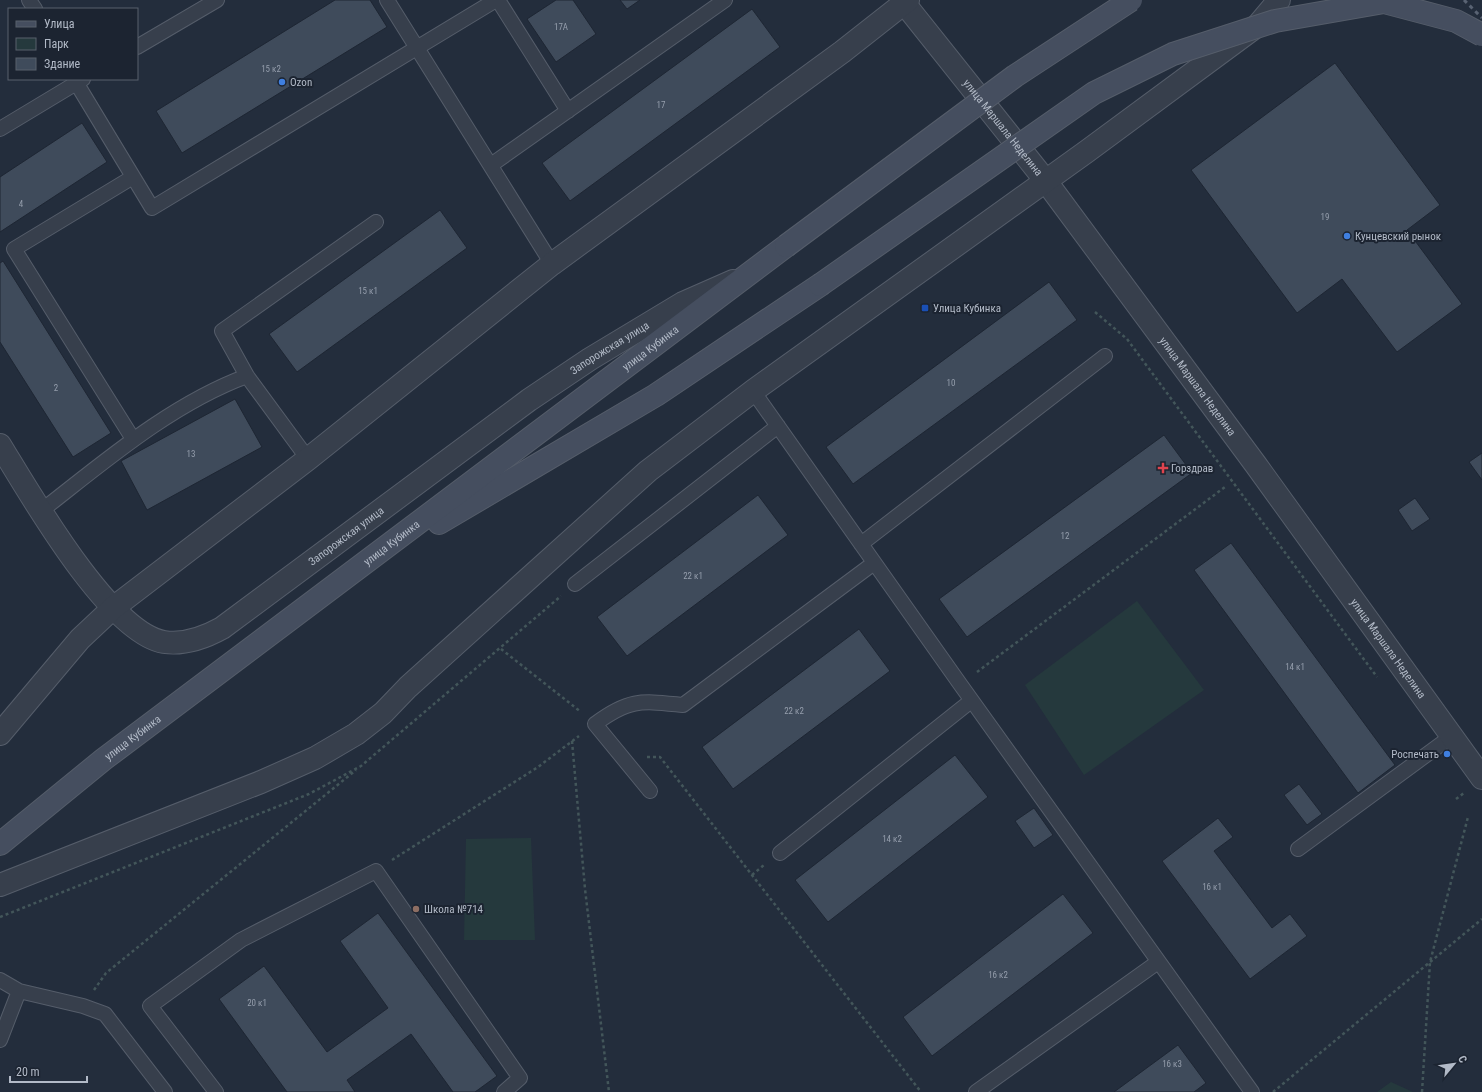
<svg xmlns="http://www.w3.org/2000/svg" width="1482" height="1092" font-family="'Roboto Condensed',sans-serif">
<rect width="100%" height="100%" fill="#232d3c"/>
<path fill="#25393d" d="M1137 601 1204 690 1084 775 1025 685Z
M531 838 535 940H464L466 839Z
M1391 1082 1413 1092H1377Z"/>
<path fill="#3f4b5b" stroke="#1e2633" d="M335 0H370L387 27 182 153 156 111Z
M556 0H573L596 34 556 62 527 19Z
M620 0H640L627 9Z
M752 9 780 47 570 201 542 163Z
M1335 63 1440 205 1407 230 1462 304 1397 352 1342 279 1297 313 1191 170Z
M82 123 107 162 0 232V177Z
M440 210 467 248 297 372 269 334Z
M3 261 111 433 73 457 0 342V263Z
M1049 282 1077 320 853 484 826 447Z
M235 399 262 447 147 510 121 461Z
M1164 435 1192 473 967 637 939 599Z
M1482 453V480L1469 462Z
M758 495 788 535 627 656 597 617Z
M1415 498 1430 519 1412 531 1398 510Z
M1231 543 1395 765 1358 793 1194 570Z
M859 629 890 671 733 789 702 747Z
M955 755 988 797 828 922 795 880Z
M1299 784 1322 814 1307 825 1284 795Z
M1034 808 1053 835 1034 848 1015 821Z
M1218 818 1233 837 1214 851 1272 928 1290 914 1307 936 1250 979 1162 861Z
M1063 894 1093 933 932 1056 903 1017Z
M378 913 497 1076 475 1092H453L411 1034 347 1080 355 1092H287L219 999 264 966 327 1052 388 1008 340 941Z
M1178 1045 1206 1083 1194 1092H1114Z"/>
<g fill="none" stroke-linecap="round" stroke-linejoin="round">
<defs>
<path id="service" d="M29 0 35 9
M387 0 552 264
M498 0 568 111
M137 47 217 0
M74 79 152 208 496 0
M0 129 83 79
M491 165 725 0
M133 177 14 249 133 439
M753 391 960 684 1252 1092
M308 459 247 376 222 331 376 222
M41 511C104 462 171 404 247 376
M861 544 1105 356
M575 584 778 426
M650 791 595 724C630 698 642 701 683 705L874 563
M1298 849 1452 736
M780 853 971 701
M0 980 19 991 83 1006 105 1014 165 1092
M0 1040 19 991
M216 1092 150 1006 241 940 376 871 520 1078 504 1092
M976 1092 1158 962"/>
<g id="tertiary">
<path id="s1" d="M904 3 1045 180 1256 465 1482 778"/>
<path id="s2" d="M0 445C29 492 109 633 164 642 185 645 204 638 222 628L529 400 590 359 683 303 733 281"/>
<path d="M0 734 80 639 113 608 308 459 552 264 842 52 908 0"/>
<path d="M0 885 261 782 315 758 356 734 383 713 408 687 648 471 753 391 1086 152 1258 25 1279 0"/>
</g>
<g id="secondary">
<path d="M439 523 656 395 820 285"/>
<path id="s3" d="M0 844 104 759 786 246"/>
</g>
</defs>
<use href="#service" stroke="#555d6a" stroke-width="16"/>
<use href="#tertiary" stroke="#555d6a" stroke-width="24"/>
<use href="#secondary" stroke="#555d6a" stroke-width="24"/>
<path stroke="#43565a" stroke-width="2.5" stroke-dasharray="3 3" stroke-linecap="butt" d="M1095 312 1127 339 1377 677
M501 649 581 712
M977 672 1225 487
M572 741 585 889 609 1092
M647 757H660L921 1092
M1456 799 1464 793
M392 860 538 767 579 736
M752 875 764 865
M0 917 309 794 361 766 561 596
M94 990 106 973 356 770
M1273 1092 1482 919
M1422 1092 1430 962 1468 817"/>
<use href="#service" stroke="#373f4c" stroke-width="14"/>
<use href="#tertiary" stroke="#373f4c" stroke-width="22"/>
<use href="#secondary" stroke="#454e5f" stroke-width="22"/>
<path stroke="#596373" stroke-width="3" stroke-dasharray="4 4" stroke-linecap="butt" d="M1464 0 1482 18"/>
<defs>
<path id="secondary-bridge" d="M786 246 1015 76 1131 0
M820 285 1094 93 1173 54 1275 21 1384 2 1456 21 1482 35"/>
</defs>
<use href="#secondary-bridge" stroke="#555d6a" stroke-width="24" stroke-linecap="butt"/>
<use href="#secondary-bridge" stroke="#454e5f" stroke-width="22"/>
</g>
<g fill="#3f7fe0" stroke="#1c2431" stroke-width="1.5">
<circle cx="282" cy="82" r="4"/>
<circle cx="1347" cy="236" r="4"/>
<circle cx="1447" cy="754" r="4"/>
</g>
<rect fill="#1a4fb4" stroke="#1c2431" stroke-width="1.5" x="921" y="304" width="8" height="8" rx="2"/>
<path fill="#e0444e" stroke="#1c2431" stroke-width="1.5" d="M1161 462h4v4h4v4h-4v4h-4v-4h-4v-4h4z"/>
<circle fill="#8d6e63" stroke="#1c2431" stroke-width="1.5" cx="416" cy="909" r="4"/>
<g text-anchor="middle" stroke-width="4" stroke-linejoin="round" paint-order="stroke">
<g font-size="9" fill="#959eac">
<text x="561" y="30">17А</text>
<text x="271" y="72">15 к2</text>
<text x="661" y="108">17</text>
<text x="21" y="207">4</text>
<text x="1325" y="220">19</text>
<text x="368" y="294">15 к1</text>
<text x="951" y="386">10</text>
<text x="56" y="391">2</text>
<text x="191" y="457">13</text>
<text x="1065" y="539">12</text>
<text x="693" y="579">22 к1</text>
<text x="1295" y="670">14 к1</text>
<text x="794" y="714">22 к2</text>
<text x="892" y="842">14 к2</text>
<text x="1212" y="890">16 к1</text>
<text x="998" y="978">16 к2</text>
<text x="257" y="1006">20 к1</text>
<text x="1172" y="1067">16 к3</text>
</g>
<g font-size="11" fill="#b2bac7" stroke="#1c2431" text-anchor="start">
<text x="290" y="86">Ozon</text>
<text x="1355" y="240">Кунцевский рынок</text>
<text x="933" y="312">Улица Кубинка</text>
<text x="1171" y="472">Горздрав</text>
<text x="1439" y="758" text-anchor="end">Роспечать</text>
<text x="424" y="913">Школа №714</text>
</g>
<g font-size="11" fill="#b2bac7" stroke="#1c2431">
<text dy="4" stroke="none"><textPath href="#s1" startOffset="159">улица Маршала Неделина</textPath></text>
<text dy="4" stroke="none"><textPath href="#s2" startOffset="800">Запорожская улица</textPath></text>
<text dy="4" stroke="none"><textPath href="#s3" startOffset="818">улица Кубинка</textPath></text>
<text dy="4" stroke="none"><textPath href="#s1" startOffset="483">улица Маршала Неделина</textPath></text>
<text dy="4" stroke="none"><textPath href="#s2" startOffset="476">Запорожская улица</textPath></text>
<text dy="4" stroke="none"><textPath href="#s3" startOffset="494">улица Кубинка</textPath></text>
<text dy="4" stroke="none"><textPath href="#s1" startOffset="807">улица Маршала Неделина</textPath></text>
<text dy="4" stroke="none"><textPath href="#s3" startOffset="170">улица Кубинка</textPath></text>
</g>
</g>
<rect x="8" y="8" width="130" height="72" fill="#1c2431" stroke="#58606d"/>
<rect x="16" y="21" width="20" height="6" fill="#454e5f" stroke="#58606d"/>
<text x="44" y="28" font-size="12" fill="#b2bac7">Улица</text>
<rect x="16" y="38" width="20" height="12" fill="#25393d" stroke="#58606d"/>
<text x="44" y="48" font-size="12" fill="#b2bac7">Парк</text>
<rect x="16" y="58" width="20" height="12" fill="#3f4b5b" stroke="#58606d"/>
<text x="44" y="68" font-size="12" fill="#b2bac7">Здание</text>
<g transform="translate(1454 1064) rotate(61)" stroke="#1c2431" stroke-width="3" paint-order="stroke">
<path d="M0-3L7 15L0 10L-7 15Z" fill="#b2bac7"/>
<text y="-6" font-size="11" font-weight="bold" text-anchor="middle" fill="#b2bac7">С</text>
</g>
<path d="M10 1076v6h77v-6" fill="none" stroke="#b2bac7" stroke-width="2"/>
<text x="16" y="1076" font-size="12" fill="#b2bac7" stroke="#1c2431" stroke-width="3" paint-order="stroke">20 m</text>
</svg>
